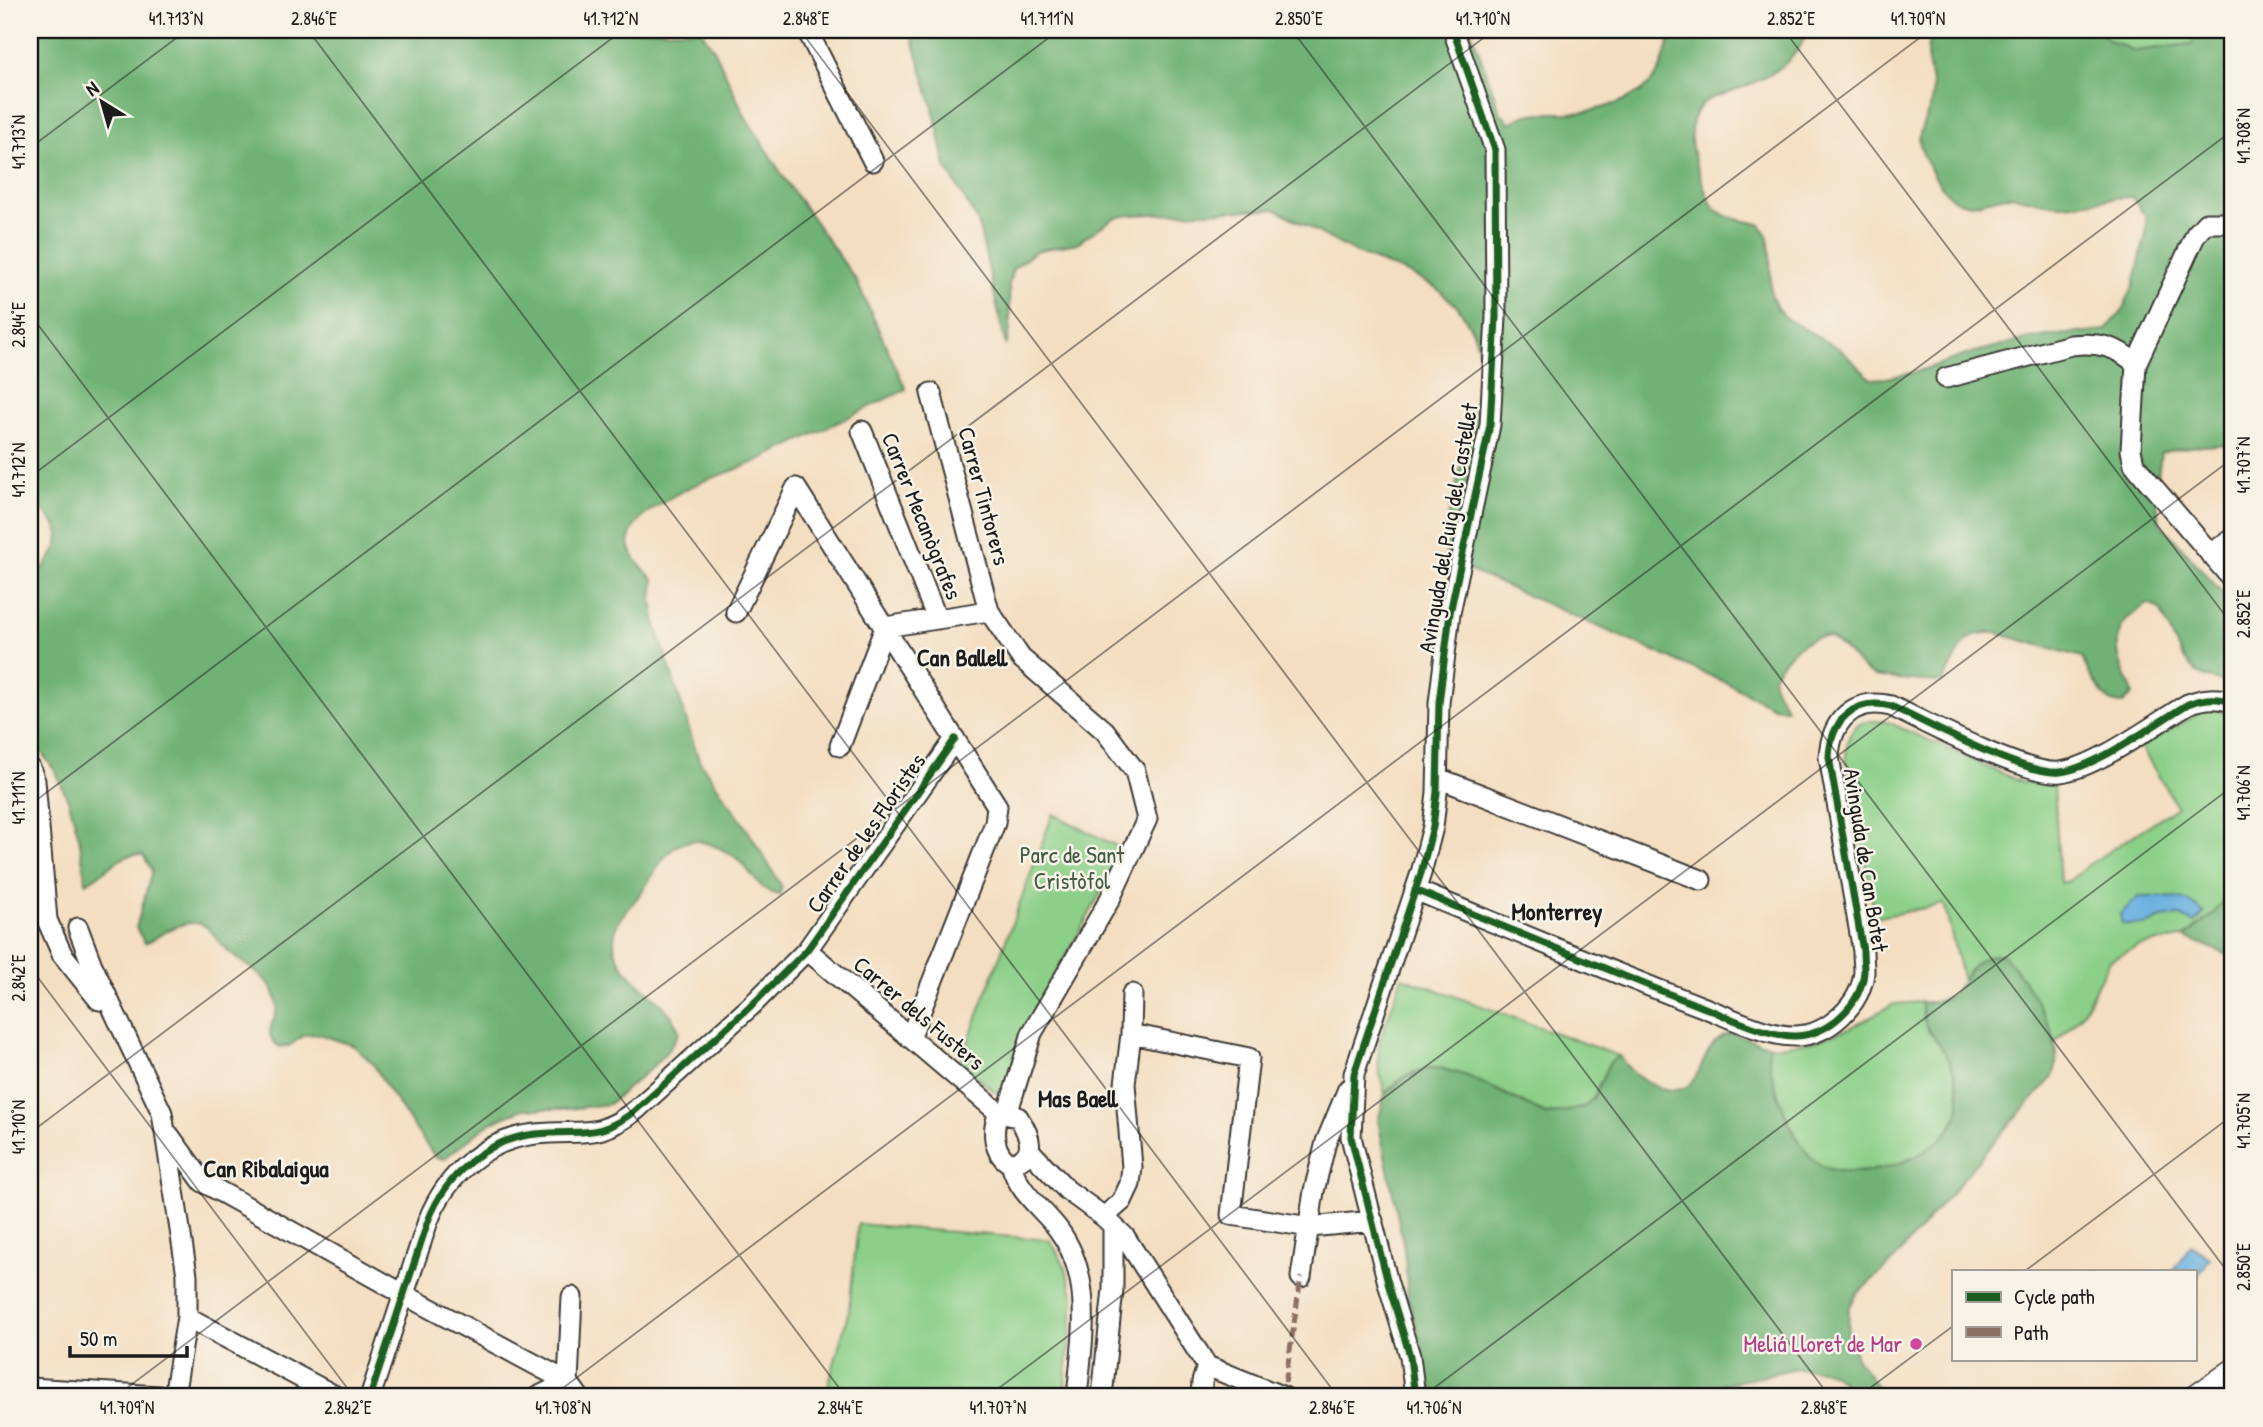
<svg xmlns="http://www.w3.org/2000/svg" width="2263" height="1427" font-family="'Patrick Hand',sans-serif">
<rect width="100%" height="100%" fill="#f7f3e8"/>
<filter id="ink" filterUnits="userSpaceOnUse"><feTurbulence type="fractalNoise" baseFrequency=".0143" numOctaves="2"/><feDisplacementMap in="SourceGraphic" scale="14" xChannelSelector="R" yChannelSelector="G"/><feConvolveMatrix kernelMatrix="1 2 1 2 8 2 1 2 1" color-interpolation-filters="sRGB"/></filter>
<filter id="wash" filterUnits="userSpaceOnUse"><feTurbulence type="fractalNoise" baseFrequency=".00686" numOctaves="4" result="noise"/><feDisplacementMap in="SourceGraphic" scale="28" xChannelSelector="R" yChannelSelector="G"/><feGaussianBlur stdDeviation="1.57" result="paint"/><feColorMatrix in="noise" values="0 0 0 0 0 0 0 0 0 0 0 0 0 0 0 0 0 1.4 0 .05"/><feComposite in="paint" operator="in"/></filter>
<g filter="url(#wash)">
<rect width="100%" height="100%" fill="#f4dec1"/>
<path fill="#8bcf88" stroke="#547652" stroke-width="2" d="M2101 30H2205L2191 44 2135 51 2107 40Z
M2205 710H2219L2233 718V887L2214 913 2185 937 2139 946 2110 960 2082 1014 2055 1043 2052 1031 2034 998 1968 970 1963 981 1944 904 1875 918 1846 756C1847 725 1859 718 1888 722L2023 783 2054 784 2060 883 2069 881 2088 865 2177 807 2141 747Z
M1053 814 1124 850 1023 1036 1001 1097 960 1063Z
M1402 977 1619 1056C1599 1070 1602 1095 1584 1107 1574 1114 1557 1113 1545 1114 1520 1101 1453 1065 1427 1069 1410 1071 1395 1082 1385 1094L1378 1065 1379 1043Z
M1921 1002C1922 1009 1923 1016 1925 1023 1928 1031 1935 1038 1940 1045 1951 1061 1960 1084 1959 1105 1956 1154 1864 1185 1824 1167 1795 1155 1767 1075 1768 1045L1780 1046 1814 1041 1850 1028 1894 1004Z
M858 1224 1050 1240 1065 1266 1074 1298 1064 1397H825L849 1310Z"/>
<path fill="#70b274" stroke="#466748" stroke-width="2" d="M30 30H701L715 51 745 116 788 184 856 280 906 389C857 413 807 438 757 461 731 473 702 479 677 494 661 504 637 515 630 535 625 553 643 569 654 580L652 600 656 625 699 760 747 829 782 887 779 895C758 891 752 871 736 858 726 850 709 843 697 841 668 838 655 874 641 893 633 904 621 914 616 927 614 935 613 946 616 953 628 985 670 999 679 1032L670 1048 651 1068 609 1104 569 1109H524L505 1116 489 1124 444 1159 435 1157 389 1091 373 1064 354 1046 319 1034 304 1035 289 1046 280 1047C257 1031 282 1019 276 999 275 994 272 988 269 984 256 969 236 960 223 946 214 937 209 923 195 923 176 922 161 936 145 943L136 928 152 871 143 855C122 851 104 874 86 883L79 837 69 802 55 771 30 737V583C40 572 64 547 58 531 54 518 38 507 30 496Z
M910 30H1471L1501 114 1511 123C1528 111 1543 113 1563 113 1592 114 1645 100 1659 71 1665 58 1668 43 1673 30H1808C1795 67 1762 81 1727 93 1719 96 1708 98 1702 104 1694 113 1690 127 1691 139 1691 151 1696 164 1700 175 1713 219 1720 215 1760 224L1768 237 1770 251 1771 295 1777 308 1787 319 1840 349 1871 379 1886 378 1916 372 1975 352 2030 338 2106 330 2122 311 2134 284 2146 234V218L2132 197C2108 197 2086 204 2062 205 2044 205 2027 197 2009 196 1994 196 1977 207 1962 203 1945 200 1919 155 1919 138 1920 126 1929 115 1931 103 1938 76 1917 58 1934 31L2101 30 2107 40 2135 51 2191 44 2205 30H2224L2233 61V444C2209 446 2184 445 2161 453L2156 491 2159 522 2233 605V685C2223 680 2211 680 2201 675 2179 663 2171 631 2160 609L2148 604C2125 617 2114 629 2119 657 2121 670 2130 681 2133 694L2123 704C2120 704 2115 703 2112 702 2100 695 2086 669 2082 657L1996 633C1957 630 1961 656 1942 682 1933 682 1878 678 1872 675 1847 661 1836 620 1802 644 1789 653 1781 662 1773 676L1775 688 1787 709 1773 707 1727 683 1473 572 1461 568 1447 573 1445 532 1479 390V360L1477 345 1473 331 1458 307 1435 287 1410 274 1354 252 1276 209 1130 215 1114 218 1077 243 1036 251 1013 269 1009 283 1010 331 1006 346 978 222 946 167 933 108Z
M2233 887V957L2185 937 2214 913Z
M2002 954C2027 981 2070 1042 2052 1078L1993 1143 1895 1259 1857 1294 1849 1308 1848 1333 1856 1357 1885 1397H1858L1833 1374 1822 1370 1797 1368 1721 1385 1688 1397H1429L1421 1343 1408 1297 1404 1247 1378 1121 1385 1094 1404 1078 1428 1068H1441L1470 1077 1545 1114 1559 1113 1584 1107 1594 1097 1609 1063 1619 1056C1630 1072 1642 1082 1661 1088 1698 1099 1697 1066 1712 1046 1717 1039 1723 1037 1730 1033L1768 1045C1767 1075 1795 1155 1824 1167 1864 1185 1956 1154 1959 1105 1960 1084 1951 1061 1940 1045 1935 1038 1928 1031 1925 1023 1923 1016 1922 1009 1921 1002 1972 1006 1954 956 2002 954Z"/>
<path fill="#6ab0e0" stroke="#43667e" stroke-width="2" d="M2139 897C2163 897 2186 894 2204 913L2195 923 2180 916 2161 918 2147 925 2122 924 2120 914Z
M2191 1245 2210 1258 2195 1280V1271H2172Z"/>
</g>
<g filter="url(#ink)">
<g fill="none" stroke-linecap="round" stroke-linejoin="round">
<defs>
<path id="minor" d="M807 30 873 161
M2233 223H2206L2196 234 2136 364 2131 450 2134 464 2143 475 2233 580
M1946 378 2071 345C2097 342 2117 346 2136 364
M931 393 989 611 1021 658 1105 731 1135 771 1147 819 1110 899 1032 1033 1007 1114
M862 431 937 619
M796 488 997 806 995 823 910 1038
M2210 554 2233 538
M736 612 796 488
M840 746 885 627 989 611
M30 768 35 781 47 920 62 954 99 1000 105 1001
M1438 778 1701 880
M1415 890C1510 929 1604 969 1700 1006 1727 1016 1767 1037 1796 1036 1828 1035 1861 1005 1864 972 1864 965 1863 958 1863 951L1829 757C1831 721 1853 697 1891 706 1926 723 2027 776 2060 772 2096 768 2156 723 2188 704 2203 698 2218 696 2233 703
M78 928 92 965 162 1113 187 1275V1317L174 1397
M807 950 999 1113
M1131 1034 1249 1058 1231 1215 1310 1227 1373 1221
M999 1113 1018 1117C1030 1135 1039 1156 1011 1164 993 1154 991 1130 999 1113Z
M169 1135 203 1182 405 1295 568 1382
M1029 1150 1067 1190 1104 1217 1125 1237 1207 1366 1284 1397
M1011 1164C1018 1192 1042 1208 1058 1229 1095 1278 1082 1341 1077 1397
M1104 1217 1122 1201 1130 1184 1132 1167 1125 1084 1131 1034 1132 994
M1301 1277 1314 1191 1326 1142 1348 1089
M572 1297 568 1382 579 1397
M187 1317 337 1397
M30 1388 175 1397
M370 1397 428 1221C446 1175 486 1139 536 1134 581 1129 598 1141 637 1109L752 1005 807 950 955 739
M537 1397 568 1382
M1102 1397 1113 1289V1226
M1201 1397 1202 1382 1207 1366
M1415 1397 1410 1356 1388 1283 1351 1137 1354 1074 1421 873 1433 827 1437 792 1439 703 1450 613 1490 425 1496 317 1495 150 1453 30"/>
<path id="major" d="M2196 1397 2233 1371"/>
</defs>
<use href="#minor" stroke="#3c3935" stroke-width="23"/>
<use href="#major" stroke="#3c3935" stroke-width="26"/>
<use href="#minor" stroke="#fff" stroke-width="19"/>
<use href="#major" stroke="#fff" stroke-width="23"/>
<path stroke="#8d6e63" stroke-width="5" stroke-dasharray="10 5" stroke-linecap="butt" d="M1283 1397 1301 1277"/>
<defs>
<path id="cycleway" d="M1415 890C1510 929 1604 969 1700 1006 1727 1016 1767 1037 1796 1036 1828 1035 1861 1005 1864 972 1864 965 1863 958 1863 951L1829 757C1831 721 1853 697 1891 706 1926 723 2027 776 2060 772 2096 768 2156 723 2188 704 2203 698 2218 696 2233 703
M370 1397 428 1221C446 1175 486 1139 536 1134 581 1129 598 1141 637 1109L752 1005 807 950 955 739
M1415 1397 1410 1356 1388 1283 1351 1137 1354 1074 1421 873 1433 827 1437 792 1439 703 1450 613 1490 425 1496 317 1495 150 1453 30"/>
</defs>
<use href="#cycleway" stroke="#f7f3e8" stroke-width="11"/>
<use href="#cycleway" stroke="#1b5e20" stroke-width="7"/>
</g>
</g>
<path fill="none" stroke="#1c1c1c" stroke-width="2" stroke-opacity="0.45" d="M308 30 1338 1397M800 30 1830 1397M1292 30 2233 1279M1784 30 2233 626M30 148 187 30M30 314 846 1397M30 477 623 30M30 805 1059 30M30 967 354 1397M30 1133 1494 30M2025 1271 2233 1115M115 1397 1930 30M551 1397 2233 130M987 1397 2233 458M1422 1397 2233 786M1858 1397 1953 1326"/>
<circle fill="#d1479c" stroke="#f7f3e8" stroke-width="2.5" cx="1916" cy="1344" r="7"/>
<g text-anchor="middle" stroke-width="5" stroke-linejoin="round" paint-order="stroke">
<g font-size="23" fill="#1c1c1c" stroke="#f7f3e8">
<text transform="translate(984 496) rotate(75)" y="8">Carrer Tintorers</text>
<text transform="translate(922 516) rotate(68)" y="8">Carrer Mecanògrafes</text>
<text transform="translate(1448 528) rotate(-80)" y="8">Avinguda del Puig del Castellet</text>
<text transform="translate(866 833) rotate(-55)" y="8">Carrer de les Floristes</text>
<text transform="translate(1866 860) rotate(81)" y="8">Avinguda de Can Botet</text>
<text transform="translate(919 1013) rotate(40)" y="8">Carrer dels Fusters</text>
</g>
<g font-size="23" fill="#435b42" stroke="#f7f3e8">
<text x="1072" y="863">Parc de Sant<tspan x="1072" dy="26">Cristòfol</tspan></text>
</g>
<g font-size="23" fill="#b23c85" stroke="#f7f3e8" text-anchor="end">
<text x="1902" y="1352">Meliá Lloret de Mar</text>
</g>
<g font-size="24" font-weight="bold" fill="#1c1c1c" stroke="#f7f3e8">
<text x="962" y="666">Can Ballell</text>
<text x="1557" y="920">Monterrey</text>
<text x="1078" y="1107">Mas Baell</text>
<text x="266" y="1177">Can Ribalaigua</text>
</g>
</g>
<rect width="2263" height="1427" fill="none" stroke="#f7f3e8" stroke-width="77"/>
<rect x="1952" y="1270" width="245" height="91" fill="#f7f3e8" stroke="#9f9d96" stroke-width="2"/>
<rect x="1966" y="1292" width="35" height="10" fill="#1b5e20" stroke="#9f9d96" stroke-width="2"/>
<text x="2014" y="1304" font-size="21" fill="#1c1c1c">Cycle path</text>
<rect x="1966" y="1327" width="35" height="10" fill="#8d6e63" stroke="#9f9d96" stroke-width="2"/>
<text x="2014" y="1340" font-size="21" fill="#1c1c1c">Path</text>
<g transform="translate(102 102) rotate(323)" stroke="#f7f3e8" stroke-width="5" paint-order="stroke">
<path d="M0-5L12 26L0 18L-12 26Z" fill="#1c1c1c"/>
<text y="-10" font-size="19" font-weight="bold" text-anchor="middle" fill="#1c1c1c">N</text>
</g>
<path d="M70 1346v10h117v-10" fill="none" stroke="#1c1c1c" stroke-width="3.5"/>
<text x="80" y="1346" font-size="21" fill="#1c1c1c" stroke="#f7f3e8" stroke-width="5" paint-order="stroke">50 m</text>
<rect x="38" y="38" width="2186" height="1350" fill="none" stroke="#1c1c1c" stroke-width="2.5"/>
<g font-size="18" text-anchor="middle" fill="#1c1c1c">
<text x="176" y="25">41.713°N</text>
<text x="314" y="25">2.846°E</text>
<text x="611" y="25">41.712°N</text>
<text x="806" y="25">2.848°E</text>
<text x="1047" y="25">41.711°N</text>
<text x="1299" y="25">2.850°E</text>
<text x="1483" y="25">41.710°N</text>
<text x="1791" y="25">2.852°E</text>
<text x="1918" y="25">41.709°N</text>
<text transform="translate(2244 136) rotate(-90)" y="6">41.708°N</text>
<text transform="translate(19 142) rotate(-90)" y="6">41.713°N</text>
<text transform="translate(19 325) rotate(-90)" y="6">2.844°E</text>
<text transform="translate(2244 465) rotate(-90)" y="6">41.707°N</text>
<text transform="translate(19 470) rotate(-90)" y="6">41.712°N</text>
<text transform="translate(2244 614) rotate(-90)" y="6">2.852°E</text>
<text transform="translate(2244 793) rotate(-90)" y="6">41.706°N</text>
<text transform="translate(19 798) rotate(-90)" y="6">41.711°N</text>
<text transform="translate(19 978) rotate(-90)" y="6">2.842°E</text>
<text transform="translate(2244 1121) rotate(-90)" y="6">41.705°N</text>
<text transform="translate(19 1127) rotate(-90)" y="6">41.710°N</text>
<text transform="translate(2244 1267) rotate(-90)" y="6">2.850°E</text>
<text x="127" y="1414">41.709°N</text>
<text x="348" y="1414">2.842°E</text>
<text x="563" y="1414">41.708°N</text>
<text x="840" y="1414">2.844°E</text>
<text x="998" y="1414">41.707°N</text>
<text x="1332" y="1414">2.846°E</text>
<text x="1434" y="1414">41.706°N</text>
<text x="1824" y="1414">2.848°E</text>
</g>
</svg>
